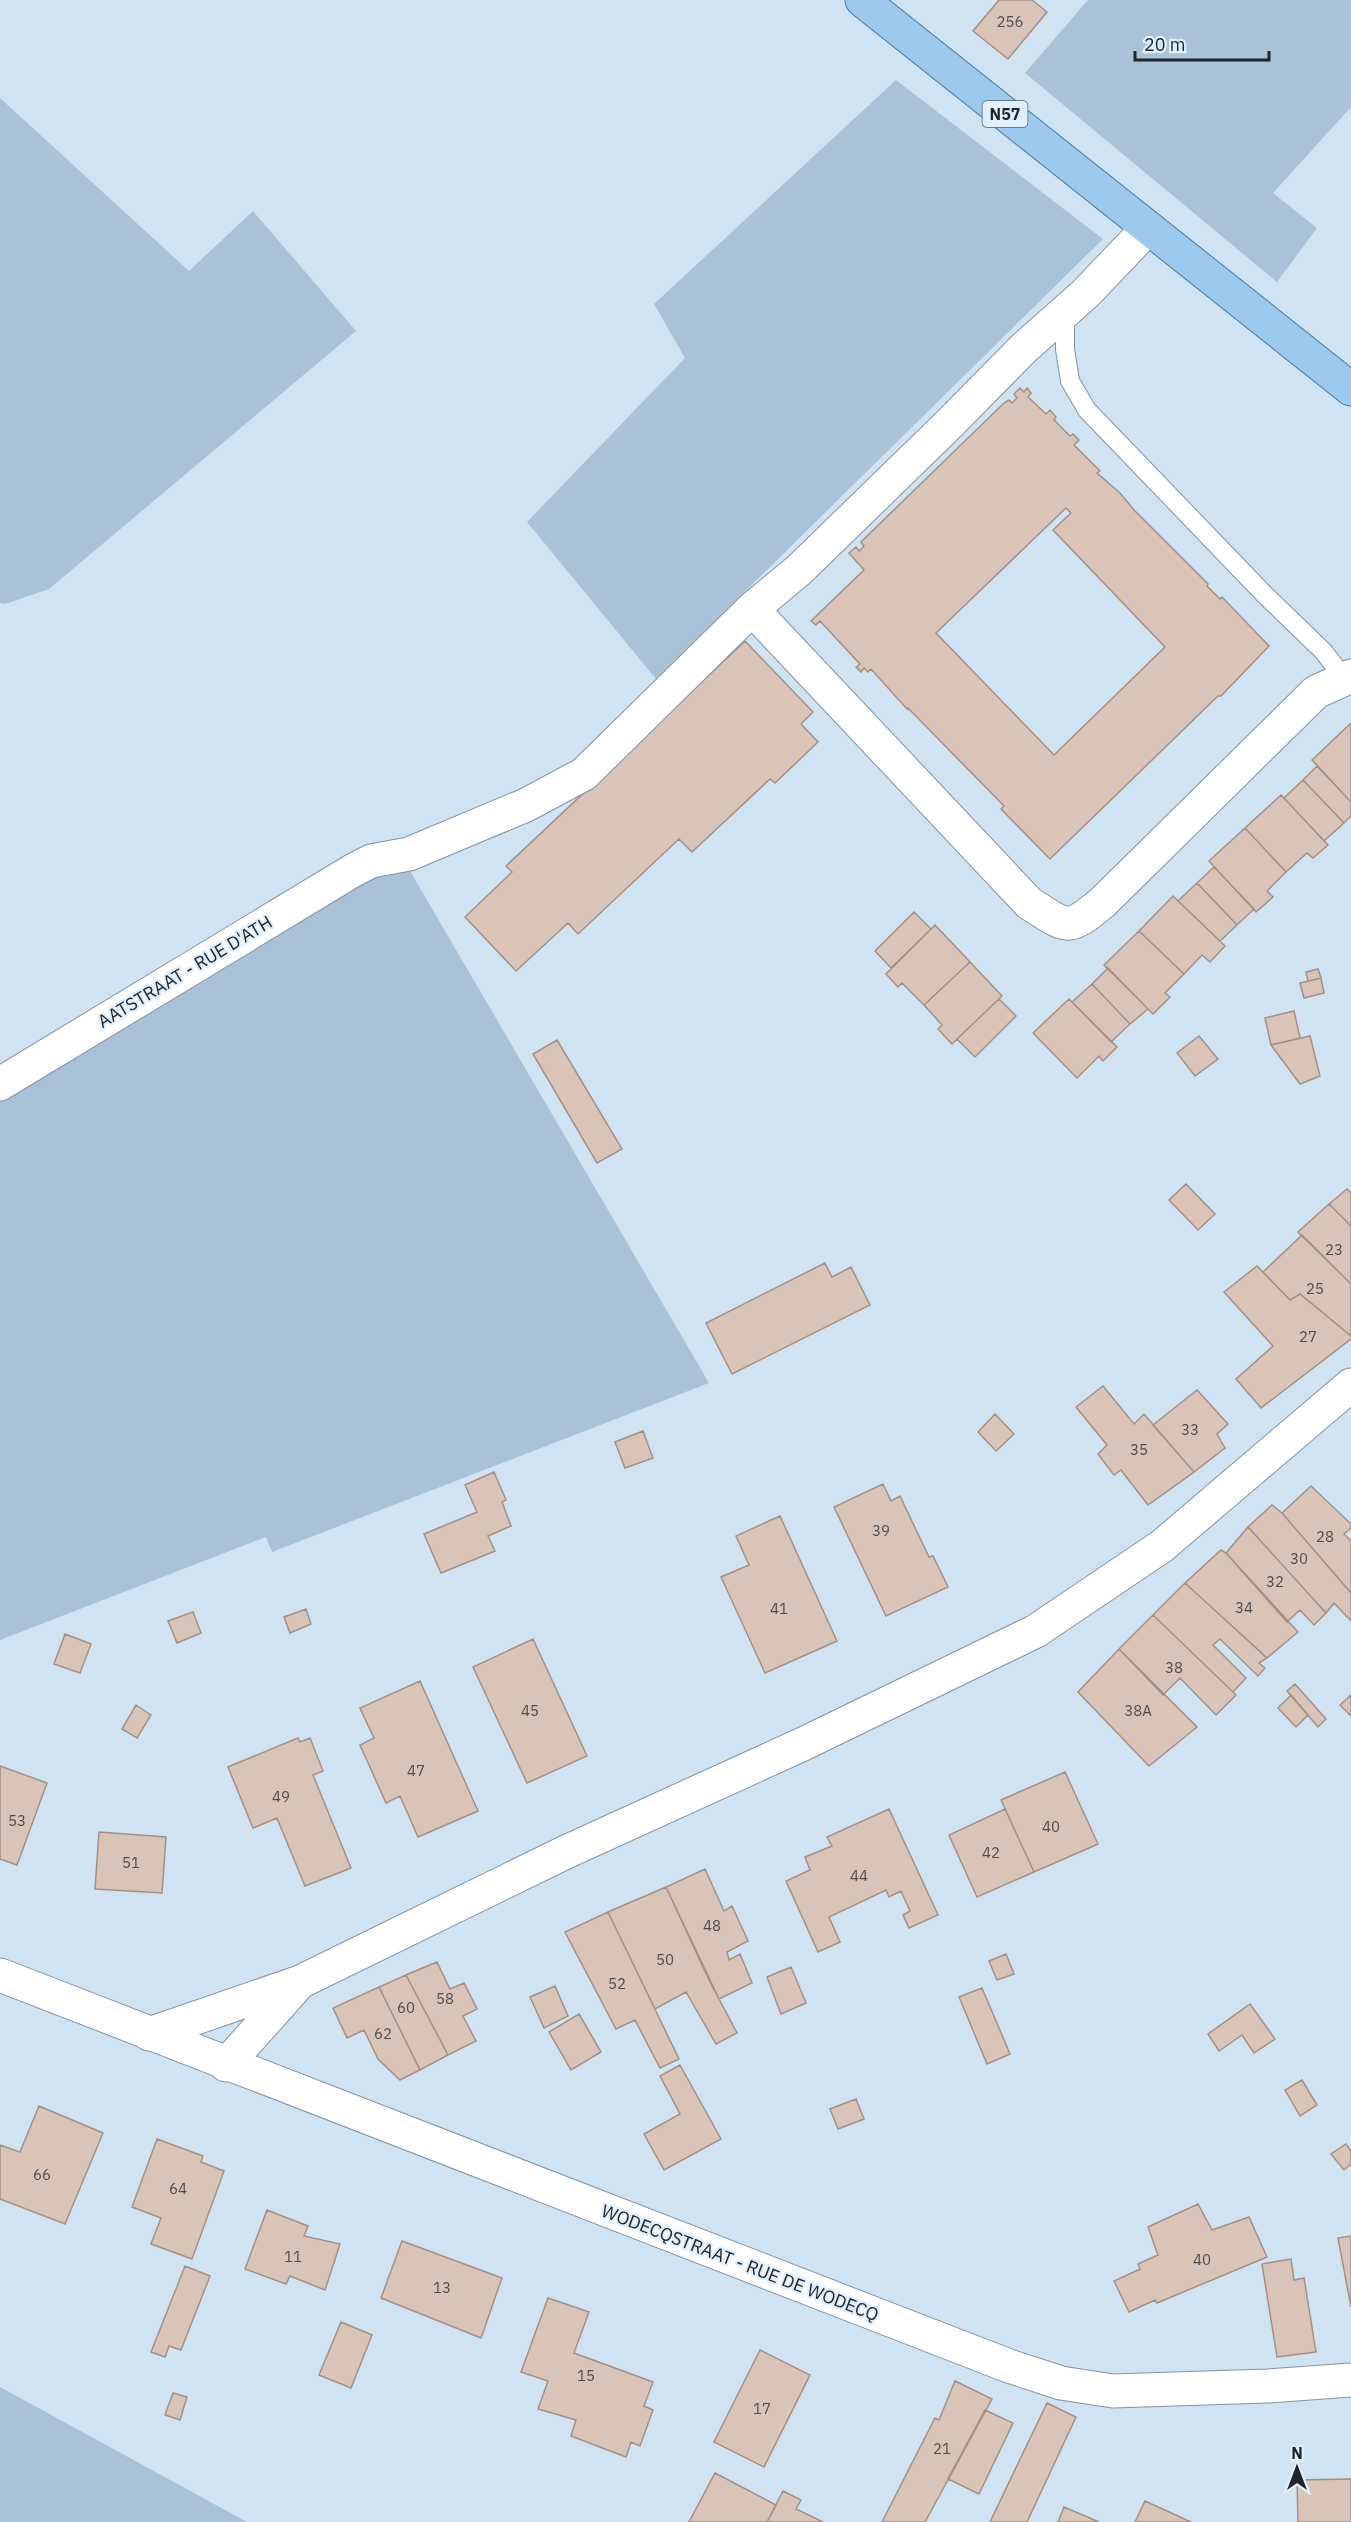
<svg xmlns="http://www.w3.org/2000/svg" width="1351" height="2522" font-family="'IBM Plex Sans',sans-serif">
<rect width="100%" height="100%" fill="#d0e3f3"/>
<path fill="#aac2d8" d="M1088 0H1351V107L1273 193 1317 228 1277 282 1025 73Z
M896 80 1103 239 656 679 527 522 685 358 654 304Z
M0 98 189 271 253 211 356 331 49 589 5 604 0 603Z
M395 869 410 871 709 1383 272 1552 266 1537 0 1640V1097L370 871Z
M0 2387 247 2522H0Z"/>
<path fill="#dac4b8" stroke="#a48f84" stroke-width="1.5" fill-rule="evenodd" d="M999 0H1032L1047 12 1008 59 973 31Z
M1020 388 1024 392 1027 388 1031 393 1028 397 1046 414 1050 410 1056 417 1054 420 1070 436 1073 434 1079 440 1074 445 1100 471 1097 473 1120 493 1134 510 1208 584 1207 586 1220 599 1222 597 1269 646 1221 696H1218L1050 859 1001 809 1004 806 908 708 907 709 871 669 868 672 864 668 861 672 856 667 860 664 820 621 816 625 811 621 864 570 849 553 856 547 859 551 864 546 861 542 865 538 1004 403 1009 400 1012 403 1017 398 1014 394ZM1066 508 1071 513 1053 530 1165 647 1054 755 936 633Z
M745 641 813 712 801 724 818 742 775 783 770 779 692 852 679 839 578 934 568 923 516 971 465 917 512 872 506 866Z
M1350 724 1351 726V802L1312 760Z
M1317 766 1351 802V816L1344 823 1303 780Z
M1303 780 1344 823 1324 841 1284 798Z
M1281 795 1328 845 1313 858 1307 853 1286 872 1245 828Z
M1245 828 1286 872 1267 891 1273 897 1256 912 1209 861Z
M1214 867 1254 909 1237 925 1197 883Z
M1197 883 1237 925 1220 941 1178 901Z
M1173 896 1225 946 1210 962 1202 955 1184 974 1139 931Z
M914 912 931 929 891 968 875 951Z
M935 925 970 962 924 1005 902 983 898 987 886 974Z
M1139 931 1184 974 1165 993 1170 997 1153 1014 1104 965Z
M970 962 1002 996 952 1044 938 1029 942 1025 924 1005Z
M1108 968 1148 1009 1130 1024 1092 984Z
M1318 969 1321 978 1308 981 1306 972Z
M1321 978 1324 993 1304 998 1300 983Z
M1092 984 1130 1024 1111 1042 1072 1002Z
M999 999 1016 1016 975 1057 957 1039Z
M1069 999 1117 1047 1103 1061 1099 1056 1077 1078 1033 1033Z
M1294 1011 1300 1038 1271 1045 1265 1018Z
M1199 1036 1218 1059 1195 1076 1177 1053Z
M1310 1036 1320 1076 1300 1084 1271 1045Z
M557 1040 622 1149 597 1163 533 1054Z
M1186 1184 1215 1214 1198 1230 1169 1200Z
M1347 1189 1351 1193V1226L1329 1204Z
M1329 1204 1351 1226V1284L1298 1232Z
M1302 1235 1351 1284V1336L1300 1294 1290 1300 1263 1272Z
M825 1263 832 1277 851 1267 870 1305 732 1374 706 1323Z
M1257 1266 1290 1300 1300 1294 1351 1336V1339L1261 1408 1236 1379 1273 1346 1224 1292Z
M1103 1386 1134 1424 1144 1414 1194 1472 1148 1505 1121 1470 1114 1475 1098 1454 1107 1445 1076 1407Z
M1197 1390 1228 1424 1217 1434 1225 1448 1194 1472 1153 1425Z
M995 1414 1014 1434 996 1451 978 1432Z
M643 1431 653 1458 625 1468 615 1442Z
M494 1472 506 1500 502 1502 511 1526 488 1536 495 1551 441 1573 424 1534 477 1512 465 1485Z
M883 1484 891 1501 900 1496 929 1557 933 1556 948 1587 886 1616 834 1507Z
M1311 1486 1351 1524V1528L1344 1534 1351 1541V1593L1282 1513Z
M1272 1505 1282 1513 1351 1593V1621L1334 1603 1326 1613 1248 1527Z
M780 1516 837 1641 765 1673 721 1577 749 1565 736 1536Z
M1248 1527 1326 1613 1314 1625 1300 1610 1287 1622 1226 1553Z
M1221 1550 1226 1553 1298 1632 1267 1658 1185 1583Z
M1185 1583 1267 1658 1259 1663 1265 1668 1258 1676 1220 1639 1213 1645 1246 1678 1233 1692 1153 1615Z
M306 1609 311 1624 290 1633 284 1617Z
M193 1612 201 1633 177 1643 168 1621Z
M1153 1615 1236 1695 1216 1715 1180 1678 1163 1695 1119 1649Z
M65 1634 91 1644 80 1673 54 1664Z
M533 1639 587 1756 527 1783 473 1667Z
M1119 1649 1197 1727 1149 1766 1078 1692Z
M420 1681 478 1811 418 1837 400 1796 386 1803 360 1745 374 1738 360 1708Z
M1295 1684 1326 1719 1318 1727 1287 1691Z
M1291 1695 1308 1715 1296 1727 1278 1708Z
M1351 1695V1716L1340 1705Z
M136 1705 151 1715 137 1738 122 1729Z
M298 1738 300 1742 310 1738 323 1771 313 1775 351 1868 305 1886 277 1818 253 1828 228 1767Z
M0 1766 47 1783 17 1865 0 1859Z
M1065 1772 1098 1844 1034 1872 1001 1800Z
M889 1809 938 1915 909 1928 903 1915 910 1911 901 1891 889 1897 886 1890 829 1917 840 1942 818 1952 786 1881 810 1870 805 1857 832 1846 827 1837Z
M1005 1809 1034 1872 977 1897 949 1835Z
M99 1832 166 1837 162 1893 95 1889Z
M705 1869 724 1911 732 1906 748 1941 727 1952 729 1960 740 1954 752 1983 719 1999 666 1887Z
M666 1887 709 1980 737 2033 716 2044 686 1992 655 2009 608 1912Z
M608 1912 679 2059 660 2068 635 2020 616 2029 565 1932Z
M1006 1954 1014 1974 997 1980 989 1961Z
M437 1962 450 1989 464 1983 477 2009 463 2016 476 2041 448 2055 406 1975Z
M791 1967 806 2003 781 2014 767 1977Z
M406 1975 448 2055 420 2070 379 1987Z
M555 1986 568 2016 544 2028 530 1997Z
M379 1987 420 2070 400 2080 378 2059 364 2030 347 2038 333 2008Z
M982 1988 1010 2054 987 2064 959 1997Z
M1250 2004 1275 2039 1254 2053 1242 2035 1219 2051 1208 2034Z
M579 2014 601 2052 571 2070 549 2032Z
M680 2065 721 2139 664 2170 644 2134 680 2114 660 2076Z
M1302 2080 1317 2105 1300 2116 1285 2090Z
M856 2099 864 2119 838 2129 830 2109Z
M39 2106 103 2133 65 2224 0 2199V2145L20 2152Z
M157 2139 203 2156 201 2162 224 2171 192 2259 151 2244 161 2218 132 2207Z
M1346 2144 1351 2151V2164L1344 2170 1331 2154Z
M1198 2204 1212 2230 1249 2217 1267 2257 1157 2303 1155 2300 1129 2312 1114 2281 1140 2269 1138 2264 1158 2255 1148 2227Z
M267 2210 308 2226 304 2236 340 2244 325 2290 290 2276 286 2284 245 2269Z
M1351 2236V2307L1338 2238Z
M402 2241 502 2278 481 2338 381 2298Z
M1291 2259 1294 2280 1304 2278 1316 2352 1277 2357 1262 2264Z
M185 2266 210 2276 181 2350 169 2346 165 2357 151 2352Z
M548 2298 589 2312 574 2353 653 2382 644 2406 653 2410 640 2446 631 2442 626 2457 571 2436 576 2420 538 2409 548 2381 521 2372Z
M341 2322 372 2335 351 2388 319 2375Z
M760 2350 810 2375 764 2467 714 2442Z
M955 2381 992 2399 925 2522H882L935 2418 939 2420Z
M173 2393 187 2397 180 2420 165 2415Z
M1047 2403 1076 2417 1027 2522H990Z
M985 2410 1013 2423 979 2494 948 2479Z
M715 2473 776 2505 767 2522H689Z
M1351 2479V2522H1298L1297 2480Z
M783 2491 801 2500 796 2509 823 2522H767Z
M1145 2501 1191 2522H1135Z
M1064 2507 1099 2522H1058Z"/>
<g fill="none" stroke-linecap="round" stroke-linejoin="round">
<defs>
<path id="lane" d="M1065 312V349L1070 381 1087 410 1265 595 1323 651 1344 678"/>
<path id="street" d="M752 609 1029 903C1068 928 1067 932 1103 902L1316 692 1351 676
M0 1084 352 871 371 861 409 854 526 805 584 774 752 609 799 570 947 426 1024 348 1085 294 1148 228
M0 1975C336 2107 672 2238 1009 2366L1061 2383 1113 2391 1268 2386 1351 2380
M149 2034 300 1982 566 1852 803 1744 1036 1631 1162 1546 1351 1385
M226 2065 299 1983"/>
<path id="primary" d="M862 0 1351 389"/>
</defs>
<use href="#lane" stroke="#8393a3" stroke-width="20"/>
<use href="#street" stroke="#8393a3" stroke-width="35"/>
<use href="#primary" stroke="#4578a2" stroke-width="35"/>
<use href="#lane" stroke="#fff" stroke-width="18"/>
<use href="#street" stroke="#fff" stroke-width="33"/>
<use href="#primary" stroke="#9cc9ee" stroke-width="33"/>
</g>
<g text-anchor="middle" stroke-width="4.5" stroke-linejoin="round" paint-order="stroke">
<g font-size="15" fill="#4d4d4e">
<text x="1010" y="27">256</text>
<text x="1334" y="1255">23</text>
<text x="1315" y="1294">25</text>
<text x="1308" y="1342">27</text>
<text x="1190" y="1435">33</text>
<text x="1139" y="1455">35</text>
<text x="881" y="1536">39</text>
<text x="1325" y="1542">28</text>
<text x="1299" y="1564">30</text>
<text x="1275" y="1587">32</text>
<text x="1244" y="1613">34</text>
<text x="779" y="1614">41</text>
<text x="1174" y="1673">38</text>
<text x="530" y="1716">45</text>
<text x="1138" y="1716">38A</text>
<text x="416" y="1776">47</text>
<text x="281" y="1802">49</text>
<text x="17" y="1826">53</text>
<text x="1051" y="1832">40</text>
<text x="991" y="1858">42</text>
<text x="131" y="1868">51</text>
<text x="859" y="1881">44</text>
<text x="712" y="1931">48</text>
<text x="665" y="1965">50</text>
<text x="617" y="1989">52</text>
<text x="445" y="2004">58</text>
<text x="406" y="2013">60</text>
<text x="383" y="2039">62</text>
<text x="42" y="2180">66</text>
<text x="178" y="2194">64</text>
<text x="293" y="2262">11</text>
<text x="1202" y="2265">40</text>
<text x="442" y="2293">13</text>
<text x="586" y="2381">15</text>
<text x="762" y="2414">17</text>
<text x="942" y="2454">21</text>
</g>
<rect fill="#e1effd" stroke="#58626a" stroke-width="1.5" x="982.5" y="101" width="45" height="26" rx="4.5"/>
<g font-size="16" font-weight="bold" fill="#1e252b">
<text x="1005" y="120">N57</text>
</g>
<g font-size="18" fill="#1e252b" stroke="#e1effd">
<text transform="translate(185 972) rotate(-31)" y="6">AATSTRAAT - RUE D'ATH</text>
<text transform="translate(740 2263) rotate(21)" y="6">WODECQSTRAAT - RUE DE WODECQ</text>
</g>
</g>
<g transform="translate(1297 2468)" stroke="#e1effd" stroke-width="4.5" paint-order="stroke">
<path d="M0-4.5L10 22L0 15L-10 22Z" fill="#1e252b"/>
<text y="-9" font-size="16" font-weight="bold" text-anchor="middle" fill="#1e252b">N</text>
</g>
<path d="M1135 51v9h134v-9" fill="none" stroke="#1e252b" stroke-width="3"/>
<text x="1144" y="51" font-size="18" fill="#1e252b" stroke="#e1effd" stroke-width="4.5" paint-order="stroke">20 m</text>
</svg>
